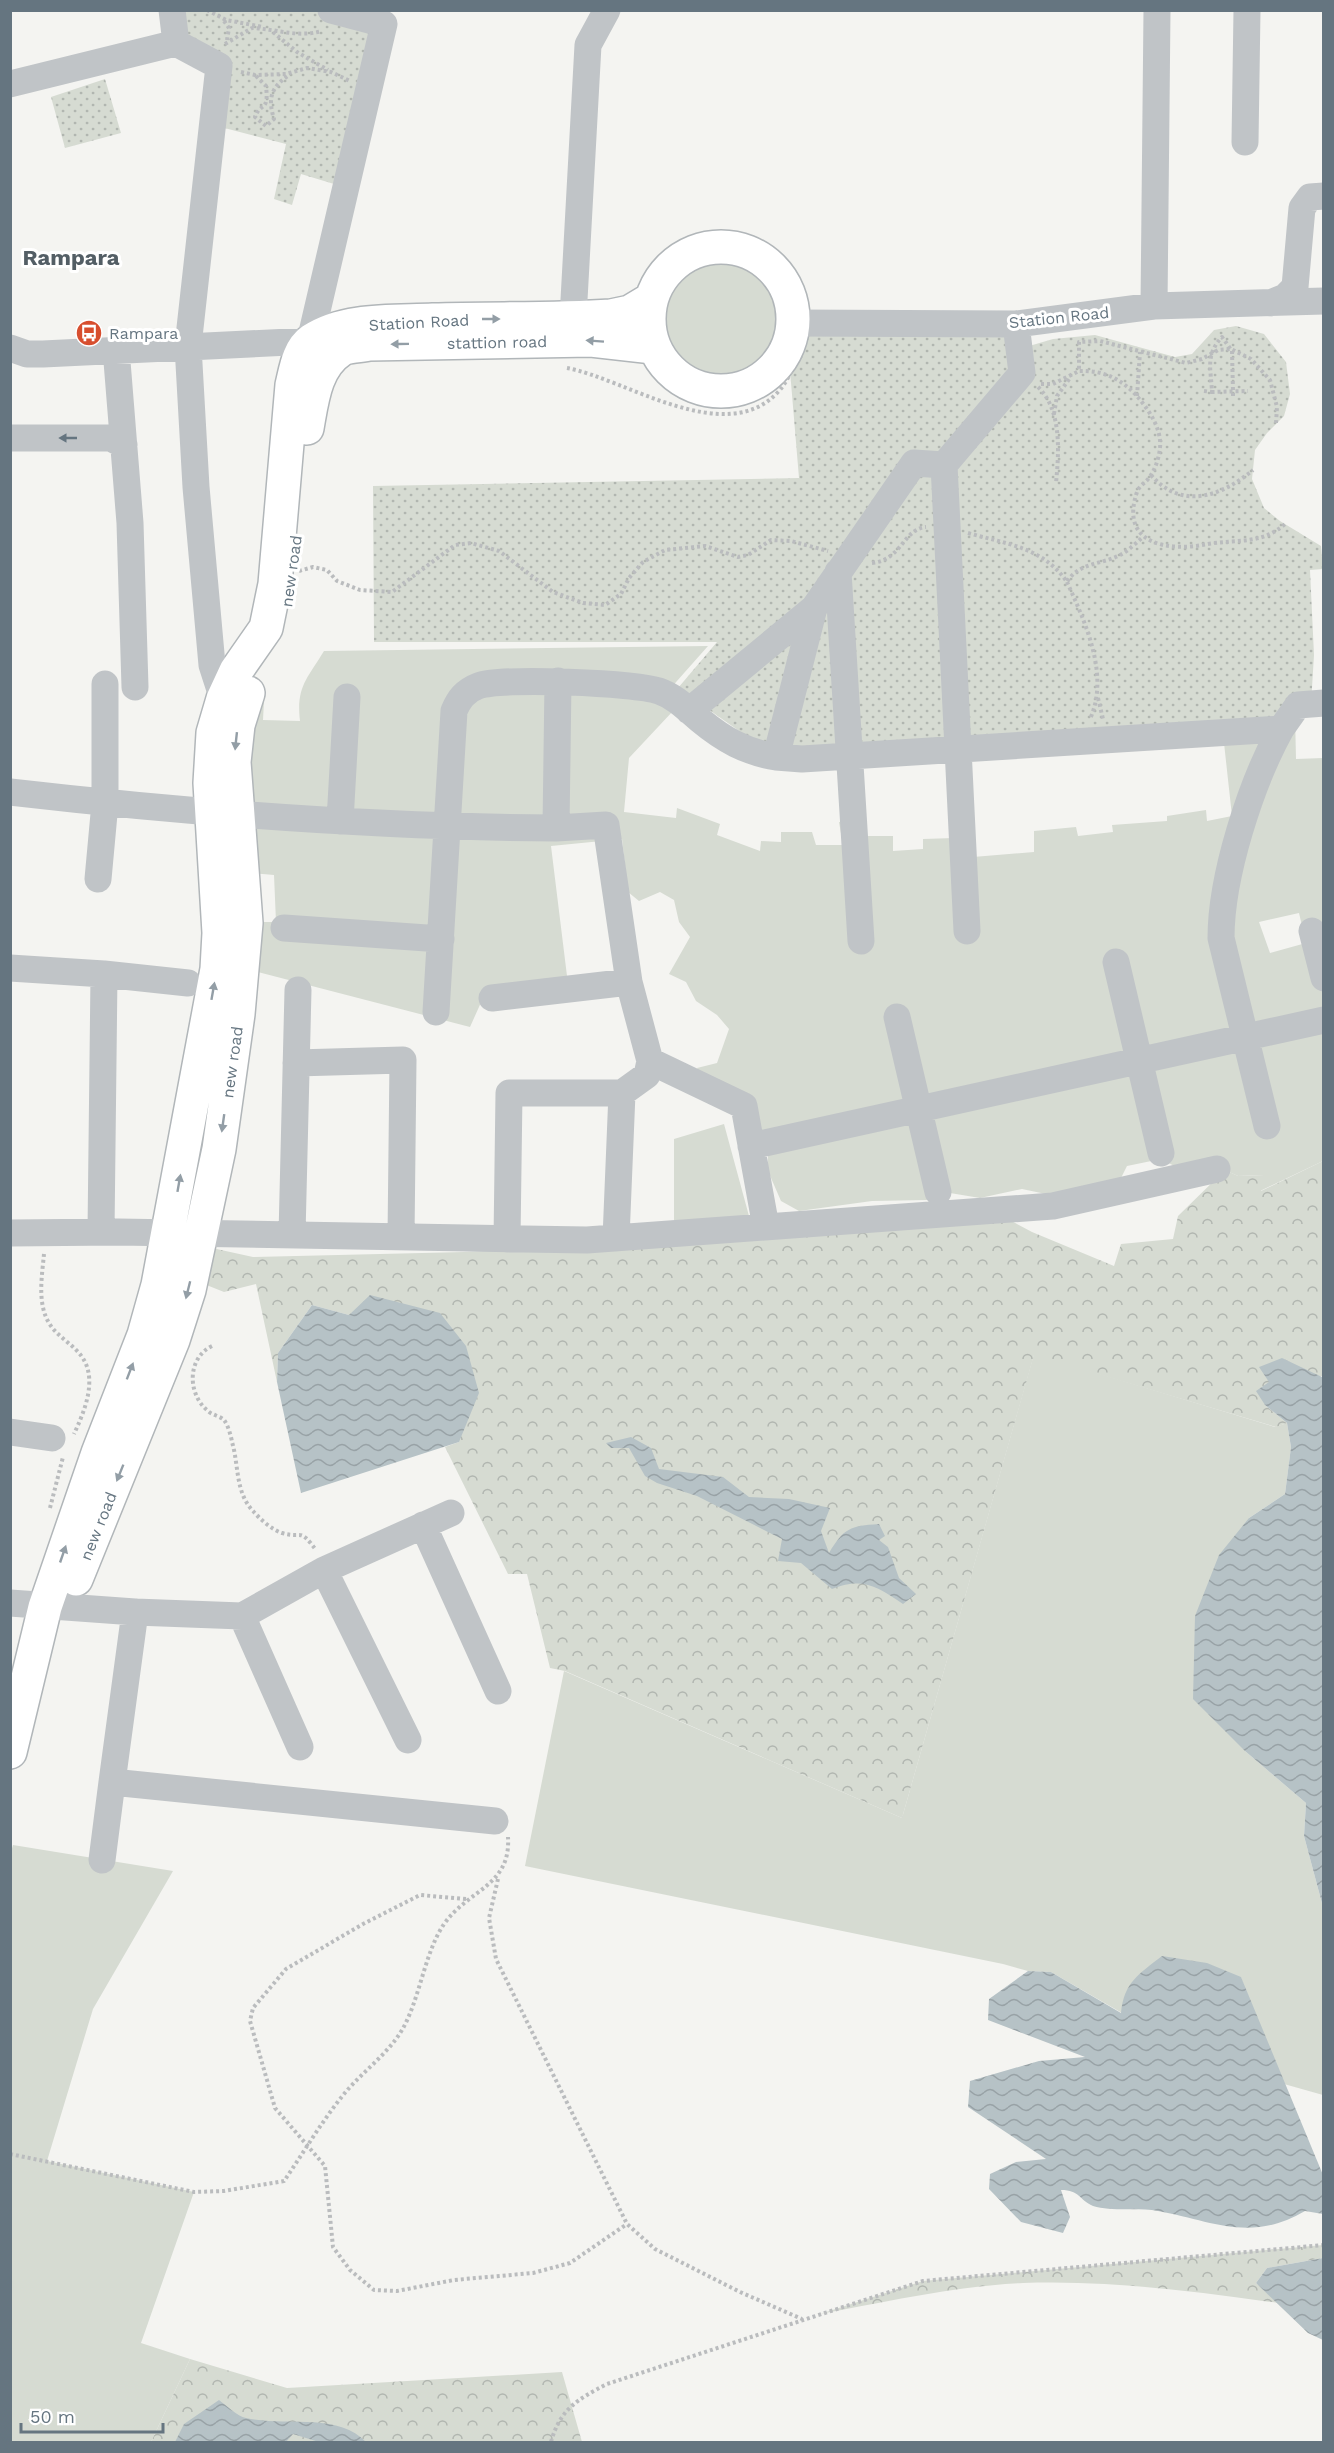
<svg xmlns="http://www.w3.org/2000/svg" width="1334" height="2453" font-family="'Work Sans',sans-serif">
<defs>
<pattern id="forest-crowns" width="20" height="18" patternUnits="userSpaceOnUse" patternTransform="scale(1.5)"><rect width="20" height="18" fill="#d6dbd2"/><path d="M2 6a3 3 0 1 1 6 0M12 15a3 3 0 1 1 6 0" fill="none" stroke="#b1b6b0"/></pattern>
<pattern id="park-dots" width="8" height="8" patternUnits="userSpaceOnUse" patternTransform="scale(1.5)"><rect width="8" height="8" fill="#d6dbd2"/><path d="M2 2h.1M6 6h.1" fill="none" stroke="#b1b6b0" stroke-width="1.8" stroke-linecap="round"/></pattern>
<pattern id="water-waves" width="16" height="10" patternUnits="userSpaceOnUse" patternTransform="scale(1.5)"><rect width="16" height="10" fill="#b6c2c6"/><path d="M0 5q4-4 8 0t8 0" fill="none" stroke="#98a2a6"/></pattern>
</defs>
<rect width="100%" height="100%" fill="#f4f4f1"/>
<path fill="#d6dbd2" fill-rule="evenodd" d="M663 319a59 59 0 1 1 118 0a59 59 0 1 1-118 0Z
M708 646 669 690 673 711 629 758 624 812 676 818 677 808 720 824 717 835 760 851 761 841 781 842V832H812L816 845H843L839 822 848 823 862 836H893V851L923 849V839L954 838 973 857 1034 852V831L1076 827 1078 836 1113 832 1112 825 1167 821V816L1206 810 1207 821 1232 816 1224 743 1295 715 1296 759 1323 758V1161L1260 1191 1263 1175 1238 1176 1209 1163 1180 1169 1161 1159 1127 1166 1119 1182 1065 1198 1022 1189 980 1198 950 1193 927 1200 872 1201 799 1211 781 1201 768 1171V1143L704 1080 697 1068 717 1063 729 1029 717 1015 696 1001 686 982 669 974 690 937 679 922 674 900 660 892 639 901 628 892 622 839 551 846 567 976 483 998 470 1027 254 971 262 922H276L274 875 250 873 249 690 264 701 263 720 300 721C296 687 307 679 324 651ZM1299 913 1306 943 1270 953 1259 922Z
M724 1124 749 1216 674 1230V1139Z
M1034 1354 1275 1427 1287 1423 1291 1447 1285 1494 1249 1518 1245 1751 1306 1803 1304 1836 1323 1907V2095L1284 2084 1241 1978 1122 2013 1051 1972 1028 1971 1003 1964 525 1866 564 1671 902 1818Z
M13 1845 173 1871 93 2009 47 2161 194 2192 141 2343 190 2359 151 2442H11L10 1855Z"/>
<path fill="url(#forest-crowns)" d="M1323 1161V1376L1269 1382 1265 1405 1287 1423 1276 1427 1034 1355 902 1818 565 1671 550 1668 527 1574H508L445 1447 459 1442 349 1315 312 1305 278 1353 277 1382 256 1284 224 1292 204 1284 212 1248 253 1257 464 1252 682 1243 991 1210 1032 1232 1114 1266 1121 1244 1173 1239 1178 1216 1225 1170 1238 1176 1264 1175 1261 1191Z
M1323 2245V2258L1267 2268 1256 2283 1278 2303C1193 2291 1108 2280 1023 2283 955 2286 886 2302 820 2314L923 2281Z
M190 2359 287 2388 562 2372 582 2442H151Z"/>
<path fill="url(#park-dots)" d="M172 11H331L384 24 334 184 301 174 292 205 274 199 286 144 213 125 219 66 176 43Z
M105 79 121 133 65 148 51 97Z
M793 323 1016 324 1019 349 1053 339 1095 335 1175 357 1192 354 1214 330 1236 326 1264 334 1286 362 1290 394 1284 416 1267 433 1255 450 1252 479 1264 508 1280 521 1321 546 1323 569 1310 570 1314 655 1311 704 1281 729 776 757 678 688 717 642H374L373 486 799 478 788 347Z"/>
<path fill="url(#water-waves)" d="M370 1295 440 1313 466 1346 479 1393 459 1442 301 1493 277 1382 278 1353 312 1305 349 1315Z
M1282 1358 1322 1377 1323 1376V1907L1304 1836 1306 1803 1245 1751 1193 1699 1195 1616 1219 1555 1249 1518 1285 1494 1291 1447 1287 1423 1265 1405 1256 1391 1269 1382 1259 1367Z
M631 1437 651 1448 659 1469 723 1477 749 1497 789 1499 830 1508 821 1531 829 1553C844 1528 850 1526 879 1524L885 1536 879 1540 888 1547 899 1578 916 1594 903 1604C876 1586 863 1577 832 1589L801 1563 778 1561 782 1539 697 1496 657 1483 645 1476 629 1448H611L606 1443Z
M1162 1956 1207 1963 1241 1977 1323 2175V2214L1305 2211C1250 2243 1213 2221 1158 2211 1138 2207 1112 2212 1093 2206 1079 2200 1080 2190 1061 2190L1070 2217 1063 2233 1021 2222 989 2189 990 2174 1016 2162 1046 2159 968 2107 970 2081 1039 2061 1085 2057 988 2020 989 1999 1028 1971 1051 1972 1121 2013C1124 1982 1139 1974 1162 1956Z
M1323 2258H1324L1323 2340 1308 2333 1256 2283 1267 2268Z
M219 2400C227 2406 237 2416 246 2418 284 2427 338 2412 366 2442H319L293 2434 286 2442H175L184 2424Z"/>
<g fill="none" stroke-linecap="round" stroke-linejoin="round">
<defs>
<path id="major" d="M649 319a72 72 0 1 1 144 0a72 72 0 1 1-144 0Z
M307 428C312 400 315 367 341 350 347 346 361 346 369 344L591 340 653 347
M76 1579 173 1340 189 1290 219 1149 238 1014 246 923 234 762 238 725 248 693
M10 1752 45 1607 98 1453 144 1335 158 1285 217 969 219 933 210 783 213 733 223 699 236 671 266 628 275 584 292 385C296 369 298 350 312 340 345 318 395 322 433 320 492 318 552 320 611 316L630 312 650 300"/>
</defs>
<use href="#major" stroke="#b1b6b9" stroke-width="36"/>
<path stroke="#babcbe" stroke-width="4" stroke-dasharray="3 3" stroke-linecap="butt" d="M207 10 226 20 263 27
M224 21 229 28 227 40
M273 32 297 52 328 70
M225 44 252 28C277 29 297 38 322 31
M241 72 255 75 286 74 307 68 331 72 350 81
M256 76 266 86C269 113 261 101 255 117L266 126 274 119C268 99 270 88 289 75
M567 368C626 379 725 449 778 392 792 377 794 360 803 343
M1041 384H1053L1079 371
M1038 387C1062 410 1059 452 1056 483
M1204 391 1212 392
M1137 396 1140 352
M1233 396V391L1232 351 1222 337C1205 355 1211 369 1212 392L1248 391
M1054 414 1057 396 1070 378
M1276 423 1277 407 1270 380 1251 359 1231 349 1218 350 1202 359 1186 363 1100 341 1079 342V371C1102 370 1120 378 1136 395 1148 409 1162 428 1160 448 1159 458 1155 470 1149 478 1145 483 1139 486 1137 492 1119 545 1169 552 1208 544 1237 539 1261 545 1285 524
M1151 475C1182 511 1222 496 1253 470
M968 533C1006 544 1043 547 1067 582 1079 562 1101 565 1120 555 1128 551 1136 543 1143 537
M872 563C902 560 903 529 926 527
M299 571 313 567 327 570 337 581 360 590 392 592 455 545 471 543 499 551 553 592 583 603 605 605 621 594 629 578 643 562 665 550 705 546 738 557 748 555 771 540 791 541 828 551
M1067 582C1085 622 1110 675 1090 719
M1098 698 1103 719
M44 1254C42 1276 37 1303 49 1323 56 1335 69 1342 78 1352 100 1375 85 1410 74 1434
M212 1346C187 1358 187 1394 208 1411 212 1415 220 1416 224 1420 228 1425 231 1436 232 1442 239 1465 235 1492 253 1511 260 1519 272 1530 282 1533 303 1539 299 1527 316 1550
M50 1508 63 1457
M498 1879 489 1918 496 1959 627 2224 655 2249 740 2292 802 2319
M466 1899 420 1895 363 1924 286 1969 253 2008 250 2021 275 2108 325 2166 333 2247 350 2270 374 2290 397 2291 454 2280 533 2273 570 2263 627 2224
M10 2154 194 2192 224 2191 284 2181C304 2152 322 2121 344 2094 362 2072 387 2055 402 2030 420 1999 424 1954 444 1924 469 1889 511 1886 508 1837
M551 2442C560 2409 578 2399 607 2384L923 2281 1324 2245"/>
<path stroke="#c0c4c7" stroke-width="27" d="M172 10 176 43 219 66 188 346 196 487 212 665 223 699 234 703
M10 84 176 43
M1245 142 1247 10
M1270 303 1285 297 1295 287 1302 208 1310 197 1324 196
M1154 306 1157 10
M573 318 588 45 607 10
M793 323 1016 324 1154 306 1324 301
M10 348 27 354H43L310 341 384 24 331 10
M116 349 130 523 135 687
M10 438H111L124 445
M944 465 914 463 814 608 776 757 802 759 1281 729 1298 705 1324 703
M838 572 861 941
M689 711 814 608
M10 792C192 813 373 827 556 828L558 681
M340 821 347 697
M556 828 606 825 629 982 650 1061 647 1075 622 1093
M98 879 105 803V684
M284 928 441 939
M967 931 944 465 1022 373 1016 324
M1312 931 1324 978
M1116 962 1161 1153
M10 968 104 974 101 1232
M104 974 188 983
M492 998 629 982
M436 1012 454 711C459 699 465 691 478 686 500 677 636 683 659 691 676 697 687 709 700 720 724 740 746 752 776 757
M897 1017 938 1192
M650 1061 744 1106 766 1227
M296 1063 403 1060 401 1237
M1267 1126 1221 938C1221 876 1251 783 1281 729
M751 1146 1324 1020
M10 1233 118 1232 587 1240 1053 1206 1217 1169
M292 1235 298 990
M507 1239 509 1093H622L616 1238
M10 1432 52 1438
M423 1525 498 1691
M324 1570 408 1740
M10 1603 135 1612 242 1616 324 1570 451 1513
M135 1612 112 1782 495 1821
M242 1616 300 1747
M102 1860 112 1782"/>
<use href="#major" stroke="#fff" stroke-width="33"/>
</g>
<defs><path id="oneway-solid" d="M-6-.8H1V-3.2L6.5 0L1 3.2V.8H-6Z" transform="scale(1.5)"/></defs>
<g fill="#939ea6">
<use href="#oneway-solid" transform="translate(491 319)"/>
<use href="#oneway-solid" transform="translate(595 341) rotate(-176)"/>
<use href="#oneway-solid" transform="translate(400 344) rotate(179)"/>
<use href="#oneway-solid" transform="translate(236 741) rotate(96)"/>
<use href="#oneway-solid" transform="translate(213 991) rotate(-80)"/>
<use href="#oneway-solid" transform="translate(223 1123) rotate(98)"/>
<use href="#oneway-solid" transform="translate(179 1183) rotate(-80)"/>
<use href="#oneway-solid" transform="translate(188 1290) rotate(104)"/>
<use href="#oneway-solid" transform="translate(130 1371) rotate(-69)"/>
<use href="#oneway-solid" transform="translate(120 1473) rotate(112)"/>
<use href="#oneway-solid" transform="translate(63 1554) rotate(-71)"/>
</g>
<use fill="#657580" href="#oneway-solid" transform="translate(68 438) rotate(180)"/>
<defs>
<symbol id="bus-disc" viewBox="-11 -11 22 22"><circle r="9.5" fill="#d74e2e" stroke="#fff"/><path d="M-5-6H5V4H4V6H2V4H-2V6H-4V4H-5ZM-3.5-4V0h7V-4ZM-3.5 1.2v1.5H-2V1.2ZM2 1.2v1.5H3.5V1.2Z" fill="#fff"/></symbol>
</defs>
<g fill-rule="evenodd">
<use href="#bus-disc" x="74" y="318" width="30" height="30"/>
</g>
<g text-anchor="middle" stroke-width="6" stroke-linejoin="round" paint-order="stroke">
<g font-size="16" fill="#657580" stroke="#fff">
<text transform="translate(1059 317) rotate(-6)" y="6">Station Road</text>
<text transform="translate(419 322) rotate(-3)" y="6">Station Road</text>
<text transform="translate(497 342) rotate(-1)" y="6">stattion road</text>
<text transform="translate(291 571) rotate(-82)" y="6">new road</text>
<text transform="translate(232 1062) rotate(-82)" y="6">new road</text>
<text transform="translate(98 1526) rotate(-68)" y="6">new road</text>
</g>
<g font-size="16" fill="#657580" stroke="#fff" text-anchor="start">
<text x="109" y="339">Rampara</text>
</g>
<g font-size="22" font-weight="bold" fill="#535e65" stroke="#fff">
<text x="71" y="265">Rampara</text>
</g>
</g>
<rect width="1334" height="2453" fill="none" stroke="#657580" stroke-width="24"/>
<path d="M21 2423v9h142v-9" fill="none" stroke="#657580" stroke-width="3"/>
<text x="30" y="2423" font-size="18" fill="#657580" stroke="#ffffff" stroke-width="4.5" paint-order="stroke">50 m</text>
</svg>
